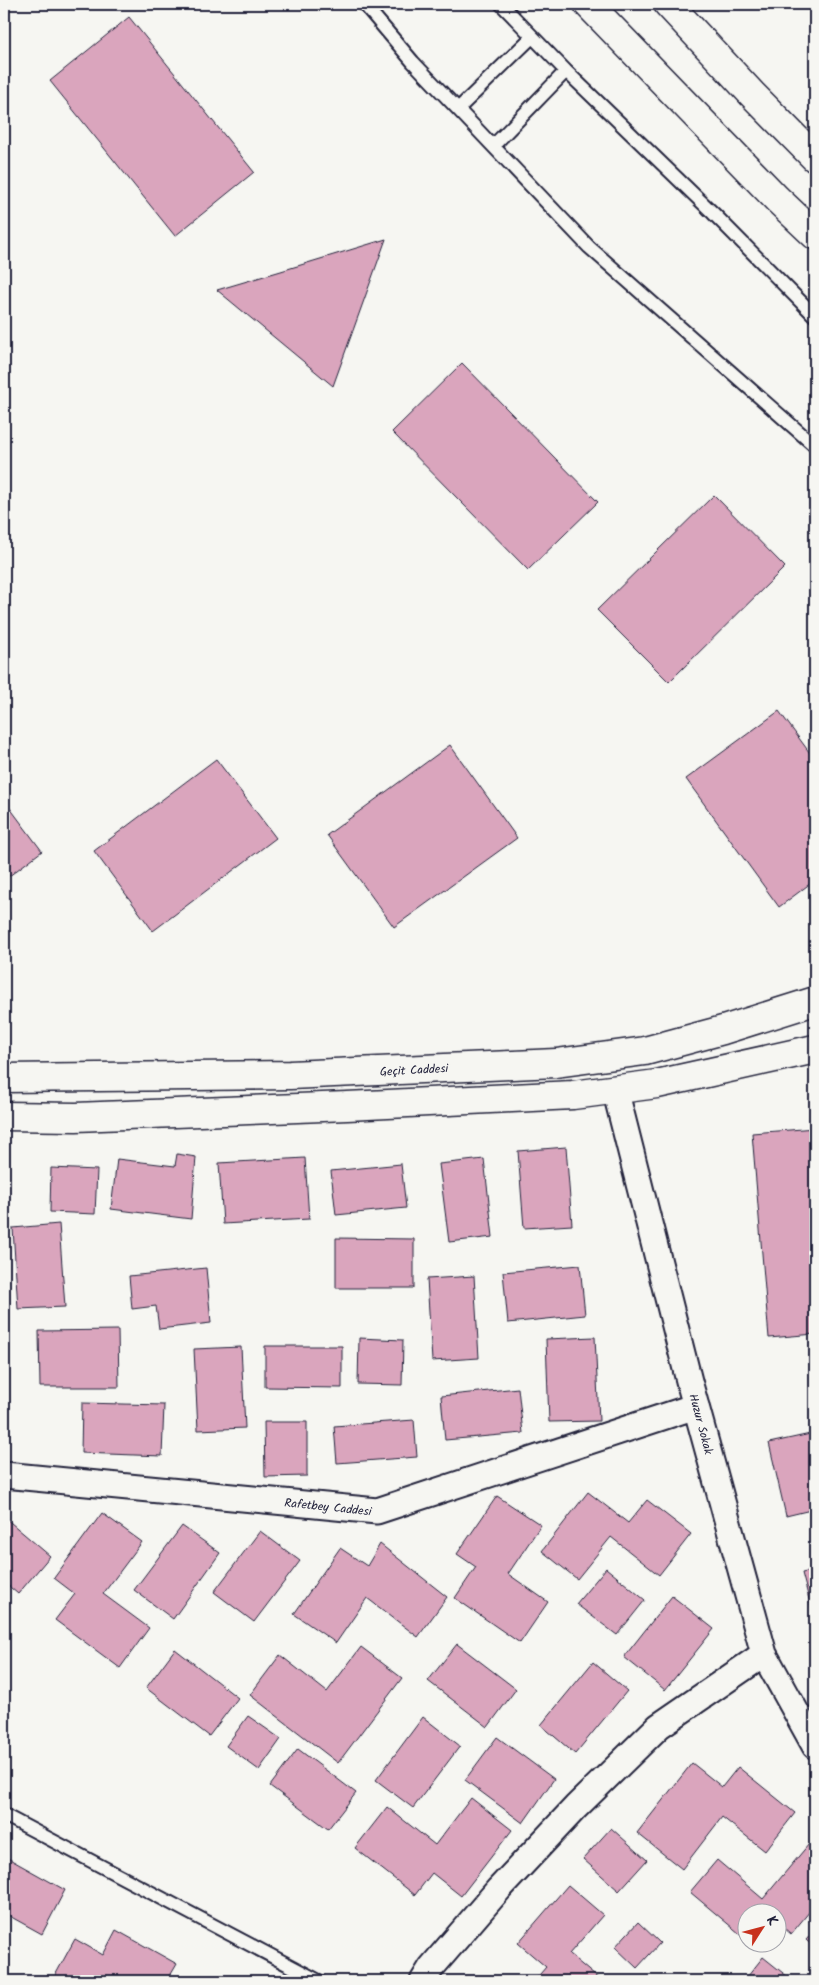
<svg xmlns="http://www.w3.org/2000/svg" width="819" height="1985" font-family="Kalam,sans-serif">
<rect width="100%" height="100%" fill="#f6f6f2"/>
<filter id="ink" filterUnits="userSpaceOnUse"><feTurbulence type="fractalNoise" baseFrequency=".02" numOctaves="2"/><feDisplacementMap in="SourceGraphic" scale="10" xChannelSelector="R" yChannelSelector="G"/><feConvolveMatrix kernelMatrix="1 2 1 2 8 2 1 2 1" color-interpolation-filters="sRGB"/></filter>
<g filter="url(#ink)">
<path fill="#daa5bd" stroke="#22223b" d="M129 17 254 172 175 236 50 81Z
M386 239 333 386 217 290 281 271Z
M462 363 598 502 528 570 392 432Z
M714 495 785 567 669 682 597 610Z
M779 711 815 760V880L779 907 686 779Z
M450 745 517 838 394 927 327 835Z
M216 759 276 838 153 931 94 851Z
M4 800 42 851 4 880Z
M815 1128V1334L769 1338 752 1133Z
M566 1147 572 1225 524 1228 518 1151Z
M177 1154 196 1157 191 1219 111 1209 117 1159 175 1166Z
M4 1155H7L8 1206H4Z
M305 1158 309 1219 223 1224 219 1163Z
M484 1159 493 1237 449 1242 439 1164Z
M401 1164 406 1208 336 1215 331 1171Z
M51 1168 97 1170 95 1214 50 1212Z
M59 1224 65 1307 18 1309 13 1228Z
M336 1238 414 1239V1288H336Z
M580 1265 585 1315 508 1323 503 1272Z
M206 1268 211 1323 159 1329 156 1306 132 1309 129 1276Z
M474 1276 479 1358 432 1361 427 1279Z
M4 1317H6L4 1391Z
M118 1330 119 1387H40L39 1331Z
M595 1337 599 1421 549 1422 546 1339Z
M359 1338 403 1340 402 1385 358 1384Z
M265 1346H342V1388L265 1387Z
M241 1347 245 1428 198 1430 194 1349Z
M518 1388 523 1433 445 1440 441 1396Z
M82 1403 164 1405 162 1456 81 1453Z
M414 1420 417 1457 337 1463 334 1426Z
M264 1422H307V1476L265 1477Z
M815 1433V1509L786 1516 769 1443Z
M588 1492 628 1523 647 1500 691 1534 659 1575 611 1537 577 1579 542 1551Z
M497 1496 541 1525 508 1574 548 1602 520 1643 455 1598 476 1567 457 1554Z
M102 1513 142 1542 103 1594 149 1628 120 1668 55 1620 75 1594 54 1578Z
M4 1517 50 1556 18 1594 4 1582Z
M182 1526 220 1553 173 1619 134 1590Z
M260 1531 300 1561 254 1622 214 1592Z
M380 1544 447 1597 418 1637 367 1598 336 1643 294 1614 340 1548 367 1566Z
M606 1568 645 1600 617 1635 576 1604Z
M815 1570V1622L802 1573Z
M672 1596 714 1629 665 1690 624 1657Z
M457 1644 516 1689 488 1727 428 1681Z
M361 1647 402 1678 338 1763 250 1695 280 1655 327 1692Z
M175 1649 238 1698 209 1736 146 1688Z
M593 1662 627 1691 575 1754 541 1725Z
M248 1716 281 1739 259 1770 226 1746Z
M423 1717 460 1746 413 1808 376 1780Z
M497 1737 554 1779 523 1823 465 1780Z
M298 1749 356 1793 328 1829 270 1786Z
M692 1763 722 1787 738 1767 795 1813 765 1851 722 1817 682 1869 637 1833Z
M471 1798 512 1830 461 1896 432 1873 415 1895 355 1848 387 1807 435 1845Z
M611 1828 647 1860 619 1891 583 1859Z
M809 1844 815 1849V1905L791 1934 776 1921V1912H746V1939L690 1892 717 1860 763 1899Z
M4 1856 65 1890 42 1934 4 1913Z
M568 1885 603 1915 569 1954 601 1981H534L546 1967 518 1943Z
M638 1922 660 1943 637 1968 615 1947Z
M116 1930 177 1964 167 1981H120L112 1976 109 1981H52L75 1939 103 1955Z
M815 1930V1948L806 1940Z
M763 1957 793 1981H744Z"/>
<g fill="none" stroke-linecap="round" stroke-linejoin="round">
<defs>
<path id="service" d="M364 4 413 62 589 247 815 446
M501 4 566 71 713 213 815 316
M458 109 532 37
M493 146 566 71
M4 1815 319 1981"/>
<path id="minor" d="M615 1089 689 1381 764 1654 815 1746
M4 1475 377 1511 696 1406
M423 1981 431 1968 499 1889 576 1807 659 1726 764 1654"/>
<path id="secondary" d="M4 1078 290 1075 556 1063 645 1051 723 1030 815 1001
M4 1116 76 1117 347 1106 573 1095 657 1084 815 1049"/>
<path id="trunk" d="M588 4 777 199 815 235
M668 4 752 94 815 158"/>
</defs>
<use href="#service" stroke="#22223b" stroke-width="16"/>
<use href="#minor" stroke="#22223b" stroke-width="29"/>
<use href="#secondary" stroke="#22223b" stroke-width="31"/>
<use href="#trunk" stroke="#22223b" stroke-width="31"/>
<use href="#service" stroke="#f6f6f2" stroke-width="12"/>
<use href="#minor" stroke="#f6f6f2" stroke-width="25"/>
<use href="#secondary" stroke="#f6f6f2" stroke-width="28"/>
<use href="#trunk" stroke="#f6f6f2" stroke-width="28"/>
</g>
</g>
<g text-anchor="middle" stroke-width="5" stroke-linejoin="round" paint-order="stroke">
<g font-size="12" fill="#22223b" stroke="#f6f6f2">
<text transform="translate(414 1070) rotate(-3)" y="4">Geçit Caddesi</text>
<text transform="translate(701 1424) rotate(75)" y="4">Huzur Sokak</text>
<text transform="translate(328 1507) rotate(6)" y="4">Rafetbey Caddesi</text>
</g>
</g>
<rect width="819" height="1985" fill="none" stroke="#f6f6f2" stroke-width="20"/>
<rect x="10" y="10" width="799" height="1965" fill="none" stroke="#22223b" stroke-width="2" filter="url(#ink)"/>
<g transform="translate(762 1928) rotate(54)"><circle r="24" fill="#f6f6f2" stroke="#a1a1a9"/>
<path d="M0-4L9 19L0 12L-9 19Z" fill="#c8321e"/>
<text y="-8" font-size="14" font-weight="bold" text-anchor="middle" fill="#22223b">K</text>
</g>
</svg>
